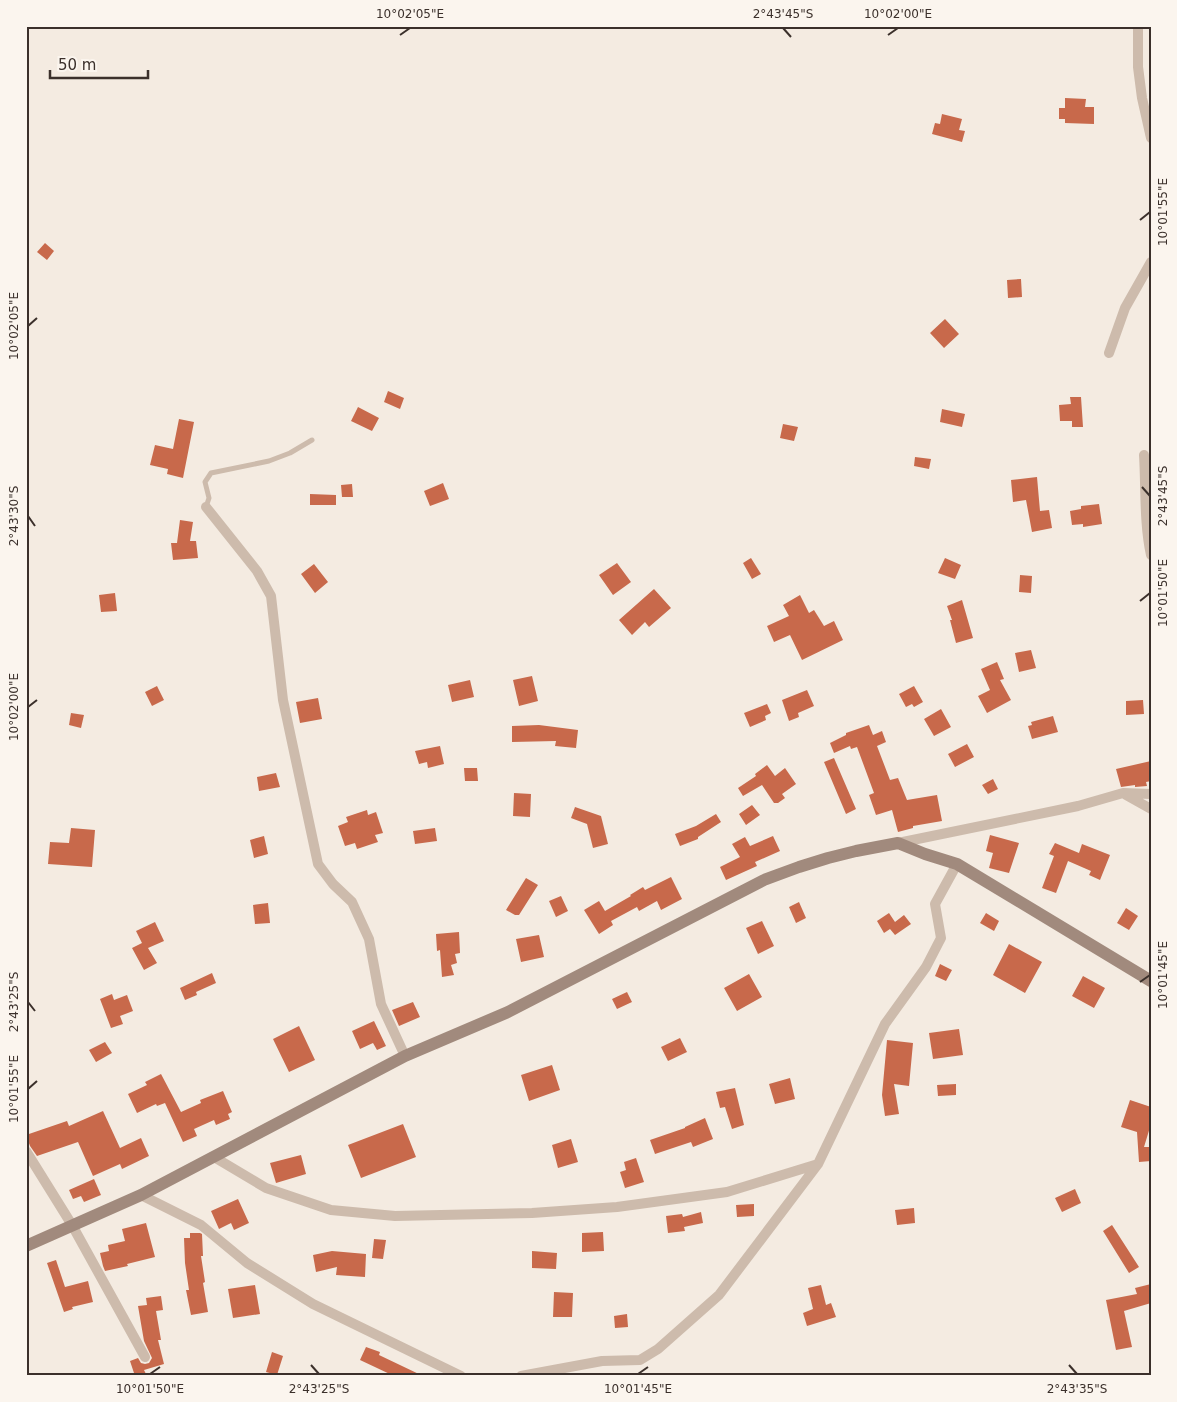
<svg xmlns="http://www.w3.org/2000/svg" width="1177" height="1402" font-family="'DejaVu Sans',sans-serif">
<rect width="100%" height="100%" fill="#f4ebe1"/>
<path fill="#c8694b" d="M1065 98 1086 99 1085 107H1094V124L1065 123V119H1059V108H1065Z
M942 114 962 119 959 130 965 131 962 142 932 134 935 123 940 124Z
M45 243 54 251 47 260 37 252Z
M1021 279 1022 297 1008 298 1007 280Z
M945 319 959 334 944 348 930 333Z
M388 391 404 398 400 409 384 402Z
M1070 397H1081L1083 427H1072V421H1060L1059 405 1071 404Z
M358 407 379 418 372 431 351 421Z
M942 409 965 414 962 427 940 422Z
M179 419 194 422 183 478 167 474 168 469 150 465 155 445 173 449Z
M783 424 798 427 794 441 780 438Z
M915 457 931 459 929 469 914 466Z
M1037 477 1040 511 1049 510 1052 528 1032 532 1026 500 1013 502 1011 480Z
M443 483 449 499 430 506 424 491Z
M352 484 353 497H342L341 485Z
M310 494 336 495V505H310Z
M1099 504 1102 524 1083 527V524L1072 525 1070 511 1081 509V506Z
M180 520 193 522 190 541H196L198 558 173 560 171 543H177Z
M751 558 761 574 752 579 743 563Z
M945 558 961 565 955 579 938 573Z
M617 563 631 582 613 595 599 575Z
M314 564 328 582 315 593 301 574Z
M1020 575 1032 576 1031 593 1019 592Z
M654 589 671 608 649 627 645 622 632 635 619 620Z
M115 593 117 611 101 612 99 595Z
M800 595 809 613 814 610 824 626 834 621 843 640 802 660 790 635 774 642 767 626 789 616 783 605Z
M962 600 973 638 956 643 950 620H952L947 606Z
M1031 650 1036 668 1019 672 1015 653Z
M997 662 1004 679 1000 680 1011 700 987 713 978 696 990 690 981 669Z
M532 676 538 701 519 706 513 680Z
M470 680 474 697 452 702 448 685Z
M157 686 164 700 152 706 145 692Z
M914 686 923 702 914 707 912 704 906 707 899 694Z
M807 690 814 706 798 713 799 717 789 721 782 700Z
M318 698 322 719 300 723 296 702Z
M1143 700 1144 714 1126 715V701Z
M767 704 771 713 765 716 766 720 750 727 744 713Z
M941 709 951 727 934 736 924 719Z
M71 713 84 715 81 728 69 725Z
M1053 716 1058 732 1032 739 1028 726 1032 725 1031 722Z
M539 725 578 730 576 748 555 746 556 741 512 742V726Z
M869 725 873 735 882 731 886 742 877 746 890 780 898 778 907 800 937 795 942 821 913 826V828L898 832 892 810 876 815 869 795 874 793 857 747 851 749 850 746 834 753 830 743 846 735V733Z
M967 744 974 757 955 767 948 754Z
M440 746 444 764 428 768 427 762 419 764 415 751Z
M834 758 856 809 846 814 824 762Z
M1151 761V781L1146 782 1147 786 1135 787V785L1121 787 1116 769Z
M767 765 775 776 785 768 796 784 782 794 785 798 778 803H774L762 785 743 796 738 788 756 776 755 774Z
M464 768H477L478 781H465Z
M276 773 280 787 259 791 257 777Z
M993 779 998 789 988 794 982 785Z
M514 793 531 794 530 817 513 816Z
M752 805 760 815 746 825 739 814Z
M575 807 601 816 608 844 593 848 587 824 571 818Z
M367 810 368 815 376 812 383 833 375 835 378 842 357 849 355 843 345 846 338 826 348 822 346 817Z
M716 814 721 822 698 837V839L680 846 675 834 696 826Z
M71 828 95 830 92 867 48 864 50 842 69 843Z
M435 828 437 841 415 844 413 831Z
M990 835 1019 843 1009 873 989 868 993 853 986 851Z
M264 836 268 854 254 858 250 840Z
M773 836 780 851 755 862 757 866 726 880 720 867 740 857 732 844 745 837 750 846Z
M1055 843 1079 853 1082 844 1110 855 1100 880 1089 875 1091 871 1068 861 1056 893 1042 888 1054 856 1049 854Z
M671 877 682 899 661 910 657 901 639 911 637 907 611 921 613 925 599 934 584 910 599 901 605 911 631 896 630 895 643 887 645 890Z
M526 878 538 885 519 915H515L506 910Z
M561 896 568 911 556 917 549 901Z
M799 902 806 918 796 923 789 907Z
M268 903 270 923 255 924 253 905Z
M1126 908 1138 916 1129 930 1117 923Z
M889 913 895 922 904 915 911 924 895 935 890 929 884 933 877 921Z
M986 913 999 921 994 931 980 923Z
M762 921 774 946 758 954 746 928Z
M155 922 164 941 148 948 157 963 144 970 132 948 142 943 136 931Z
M459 932 460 953 455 954 457 963 451 965 454 975 442 977 440 950 437 951 436 934Z
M539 935 544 957 521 962 516 939Z
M1009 944 1042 962 1025 993 993 975Z
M940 964 952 970 946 981 935 976Z
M212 973 216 983 196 992 197 995 185 1000 180 988Z
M749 974 762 997 737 1011 724 988Z
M1083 976 1105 988 1094 1008 1072 996Z
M627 992 632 1002 617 1009 612 999Z
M112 994 114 1000 127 995 133 1011 120 1016 123 1024 111 1028 100 999Z
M413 1002 420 1017 399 1026 392 1010Z
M374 1021 386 1046 377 1050 373 1043 360 1049 352 1031Z
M299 1026 315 1060 289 1072 273 1039Z
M959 1029 963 1055 933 1059 929 1033Z
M680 1038 687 1052 668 1061 661 1047Z
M887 1040 913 1043 909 1086 894 1084 899 1114 885 1116 882 1095Z
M105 1042 112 1053 96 1062 89 1050Z
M552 1065 560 1090 529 1101 521 1075Z
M161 1074 181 1112 201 1103 200 1100 223 1091 232 1112 228 1114 230 1119 216 1125 214 1120 194 1129 197 1136 183 1142 165 1103 157 1106 156 1104 137 1113 128 1094 147 1085 145 1082Z
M790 1078 795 1099 775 1104 769 1084Z
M956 1084V1095L938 1096 937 1085Z
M735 1088 744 1125 732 1129 725 1107 720 1108 716 1092Z
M1130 1100 1151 1107V1124L1144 1147H1151V1161L1139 1162 1137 1132 1121 1127Z
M103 1111 120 1148 141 1138 149 1156 122 1169 120 1164 93 1176 78 1142 37 1156 30 1146 26 1135 67 1121 69 1126Z
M705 1118 713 1139 693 1147 691 1142 655 1154 650 1140 685 1128V1127Z
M403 1124 416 1157 361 1178 348 1145Z
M571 1139 578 1162 558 1168 552 1145Z
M301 1155 306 1174 276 1183 270 1163Z
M636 1158 644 1182 625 1188 620 1172 626 1170 624 1162Z
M94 1179 101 1195 84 1202 81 1196 73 1199 69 1190Z
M1075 1189 1081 1203 1062 1212 1055 1198Z
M238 1199 249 1223 234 1230 231 1223 219 1229 211 1211Z
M754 1204V1216L737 1217 736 1205Z
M914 1208 915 1223 897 1225 895 1210Z
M701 1212 703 1223 684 1227 685 1231 668 1233 666 1216 682 1214 683 1217Z
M146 1223 155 1257 127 1264 128 1266 105 1271 103 1266 100 1253 109 1251 108 1245 125 1241 122 1229Z
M1112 1225 1139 1267 1129 1273 1103 1231Z
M603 1232 604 1251 582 1252V1233Z
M190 1233H200L202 1234 203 1256H201L205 1282 203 1283 208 1312 191 1315 186 1290H189L185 1263 184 1238H190Z
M374 1239 386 1240 383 1259 372 1258Z
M332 1251 366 1254 365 1277 336 1275 337 1267 316 1272 313 1255Z
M532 1251 557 1253 556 1269 532 1268Z
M56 1260 65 1287 88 1281 93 1302 72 1307 73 1309 64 1312 47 1263Z
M1151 1284V1303L1124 1311 1132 1347 1116 1350 1106 1300 1137 1294 1135 1288Z
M255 1285 260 1314 233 1318 228 1289Z
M821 1285 826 1305 831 1303 836 1317 807 1326 803 1313 813 1309 808 1288Z
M554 1292 573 1293 572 1317H553Z
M161 1296 163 1310 156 1311 161 1340H158L164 1364 144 1370 147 1376H135L130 1361 138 1358 141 1363 145 1364 149 1363 152 1358 144 1341 138 1306 147 1305 146 1298Z
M627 1314 628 1327 615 1328 614 1316Z
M366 1347 380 1352 379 1355 423 1376H394L360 1360Z
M272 1352 283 1356 277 1375 266 1372Z"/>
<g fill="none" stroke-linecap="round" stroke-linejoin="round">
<path stroke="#cdbbac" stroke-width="5" d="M206 507 209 498 205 482 211 473 269 461 290 453 312 440"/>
<path stroke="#cdbbac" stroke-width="10" d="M1138 26V67L1142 98 1151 138
M1109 353 1125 308 1151 262
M1144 455C1146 487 1144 523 1151 555
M206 507 257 571 271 596 283 700 318 864 333 884 352 902 369 939 381 1004 405 1056
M1126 795 1151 809
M898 843 1078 806 1123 793 1151 794
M26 1151 72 1225 145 1357
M214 1157 266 1188 331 1210 395 1216 532 1213 617 1207 727 1192 818 1164
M141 1195 201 1225 247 1263 313 1304 461 1376
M521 1376 602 1361 640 1360 658 1349 719 1295 818 1164 885 1024 926 967 941 938 935 904 957 864"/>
<path stroke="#a18a7d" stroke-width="12" d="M26 1246 141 1195 405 1056 508 1012 764 880 799 867 828 858 856 851 898 843 925 854 957 864 1151 981"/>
</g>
<path fill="none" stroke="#3b302b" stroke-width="2" d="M783 28 791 37M400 35 410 28M888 35 898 28M1140 220 1150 212M28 326 37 318M1142 487 1150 496M28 516 35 526M1140 601 1150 593M28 707 37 700M1140 982 1150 975M28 1002 35 1011M28 1089 37 1081M311 1365 319 1374M1069 1365 1077 1374M150 1374 160 1367M638 1374 648 1367"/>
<rect width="1177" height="1402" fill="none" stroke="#fbf5ee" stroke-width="55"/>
<path d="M50 70v8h98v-8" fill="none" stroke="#3b302b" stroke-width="2.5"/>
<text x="58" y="70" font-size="15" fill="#3b302b" stroke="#fbf5ee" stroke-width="4" paint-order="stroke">50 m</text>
<rect x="28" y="28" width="1122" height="1346" fill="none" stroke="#3b302b" stroke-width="2"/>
<g font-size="12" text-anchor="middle" fill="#3b302b">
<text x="410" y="18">10°02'05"E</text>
<text x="783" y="18">2°43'45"S</text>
<text x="898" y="18">10°02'00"E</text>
<text transform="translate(1163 212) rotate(-90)" y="4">10°01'55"E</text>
<text transform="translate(14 326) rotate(-90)" y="4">10°02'05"E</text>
<text transform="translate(1163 496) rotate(-90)" y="4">2°43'45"S</text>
<text transform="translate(14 516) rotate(-90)" y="4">2°43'30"S</text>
<text transform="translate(1163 593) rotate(-90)" y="4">10°01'50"E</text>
<text transform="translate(14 707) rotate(-90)" y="4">10°02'00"E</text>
<text transform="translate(1163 975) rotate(-90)" y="4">10°01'45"E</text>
<text transform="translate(14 1002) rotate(-90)" y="4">2°43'25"S</text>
<text transform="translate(14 1089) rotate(-90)" y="4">10°01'55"E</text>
<text x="150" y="1393">10°01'50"E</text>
<text x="319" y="1393">2°43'25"S</text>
<text x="638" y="1393">10°01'45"E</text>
<text x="1077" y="1393">2°43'35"S</text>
</g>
</svg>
